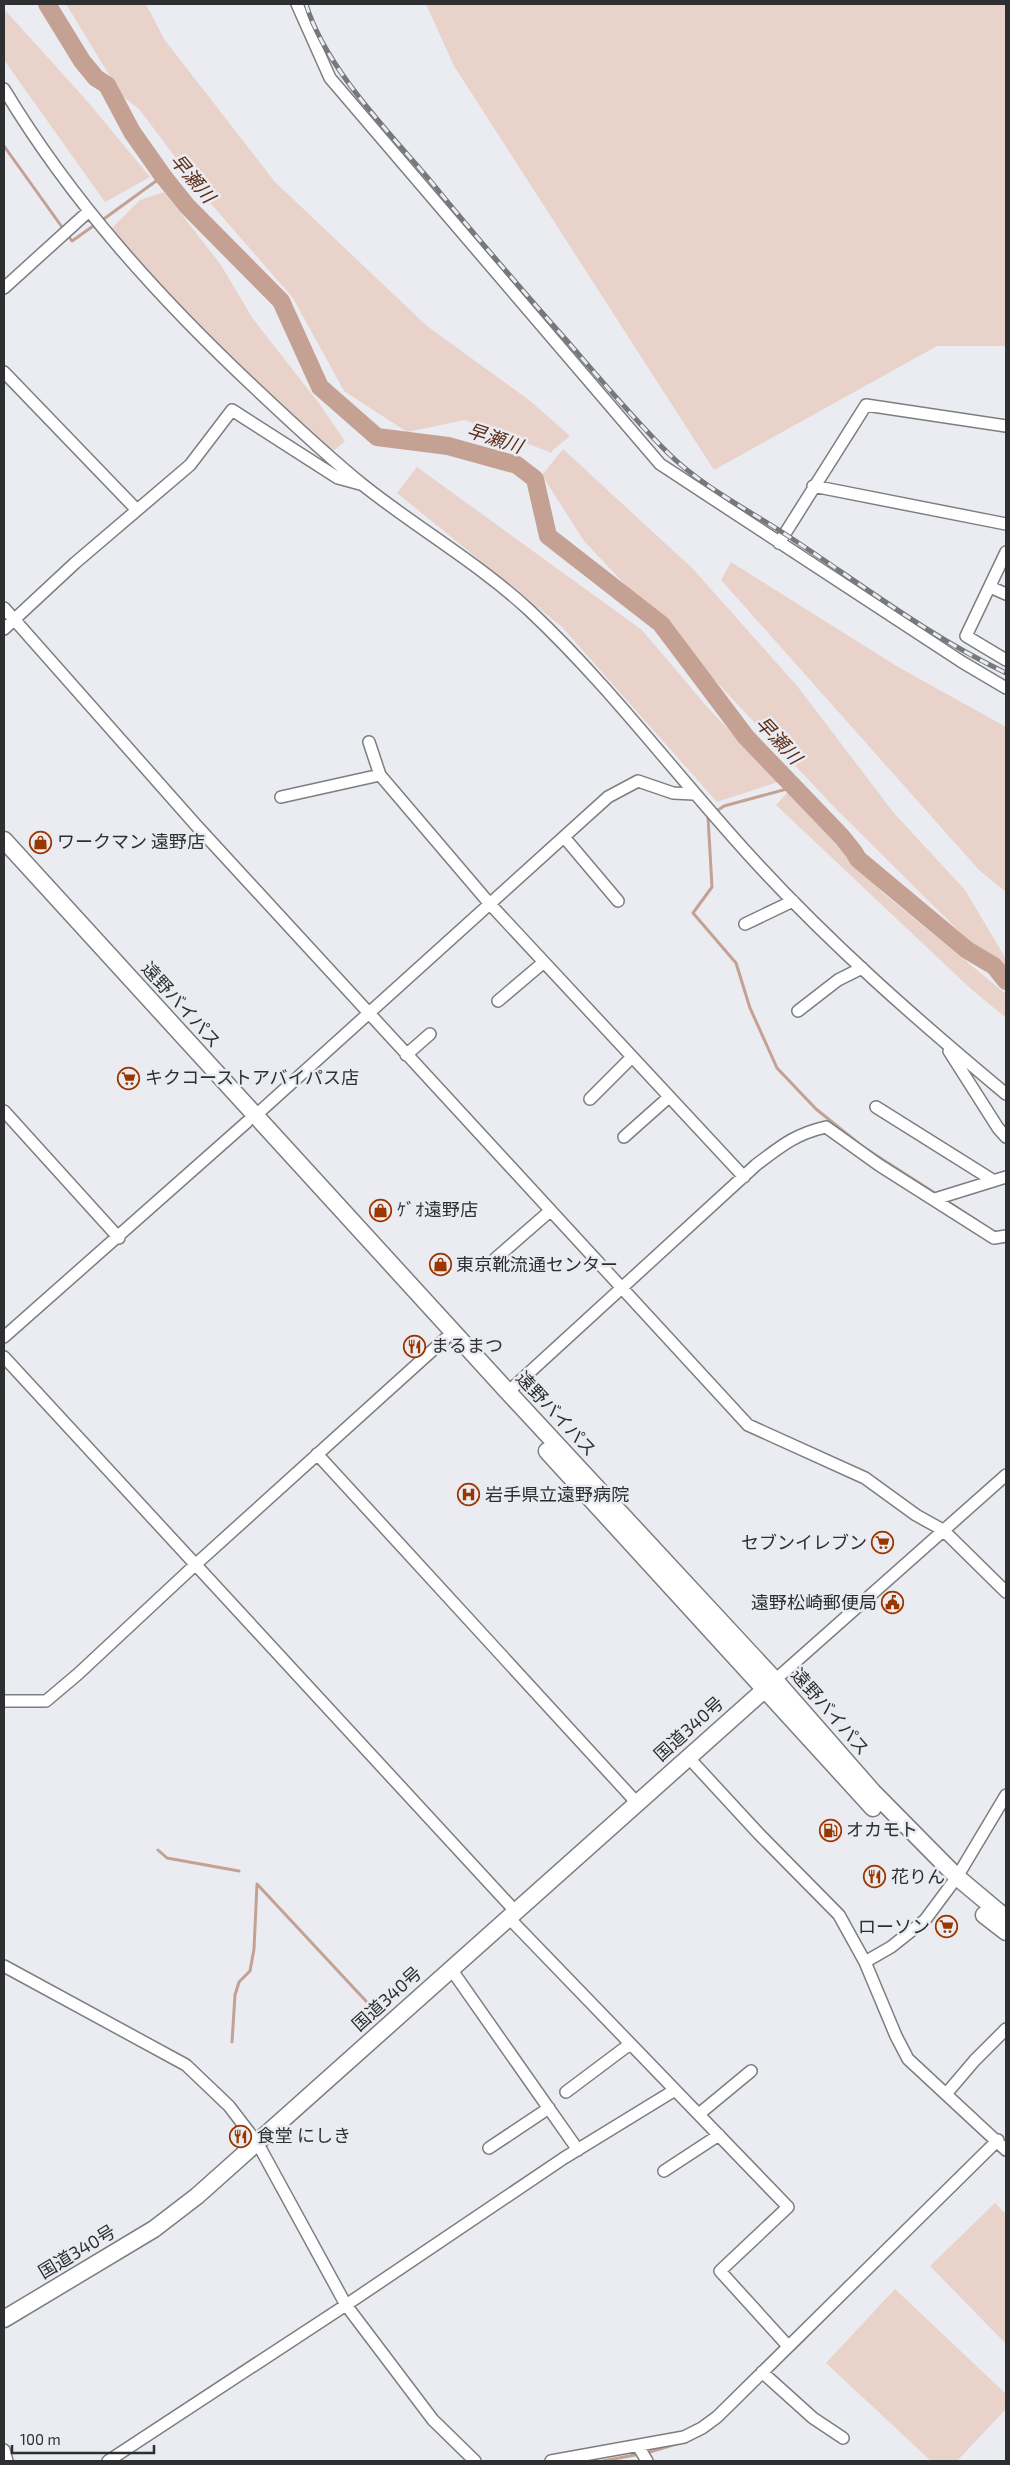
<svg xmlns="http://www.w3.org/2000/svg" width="1010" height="2465" font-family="'Exo 2','Noto Sans JP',sans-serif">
<rect width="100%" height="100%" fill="#eaecf1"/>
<path fill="#e9d2ca" d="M66 4H146L164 39 275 182 427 326 529 400 570 436 552 451V453L465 420 407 432 344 391 293 298 206 198 139 109 122 96Z
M426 4H1006V346H937L714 470 454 66Z
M4 9 87 101 150 177 105 202 4 60Z
M164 192 221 265 253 319 318 402 345 441 331 453C273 396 210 343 154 283 139 266 126 247 111 229L140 200Z
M563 449 693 569 798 687 893 812 965 890 1006 959V971L974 946 837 810 584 541 542 475Z
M417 467 642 630 708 708 778 782 717 802 562 627 397 493Z
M731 562 898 667 1006 727V892L979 870 721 580Z
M787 793 883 893 1006 994V1018L971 989 776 805Z
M995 2203 1006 2214V2344L930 2266Z
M895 2289 1006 2394V2409L957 2461H931L826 2363Z"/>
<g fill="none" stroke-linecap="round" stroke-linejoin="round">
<path stroke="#c4a193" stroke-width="3" d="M4 146 72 241 96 224
M101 221 163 176
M794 787 724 806 708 817 712 887 693 913 736 963 750 1008 777 1068 816 1109 863 1147 938 1195
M944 1199 976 1220
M158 1850 167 1858 239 1871
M232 2042 235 1995 239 1982 250 1971 254 1949 257 1884 378 2014
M794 2349 846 2297
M646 2453 680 2443
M603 2461 640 2454"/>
<path stroke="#c4a193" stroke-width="18" d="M47 4 82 61 96 78 107 85 132 132 163 176 187 206 281 301 320 387 377 437 448 446 517 465 535 479 548 536 661 624 746 737 842 837 854 852 858 859 967 950 994 966 1006 981"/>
<defs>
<path id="minor" d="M297 4 330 78 660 464 962 662 1006 688
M4 89C72 202 160 299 256 389 291 422 326 455 363 485 417 528 478 563 529 610 609 685 675 774 749 855 828 942 916 1019 1006 1094
M4 288 89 211
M4 372 137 510
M813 486 1006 524
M779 543 866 405 1006 426
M1006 552 966 636 1006 660
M990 587 1006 594
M4 608 195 824 748 1425 865 1478 916 1515 943 1530 1006 1592
M4 629 75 563 190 465 232 410 338 478 360 484
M369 742 380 775
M281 797 380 775 489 903 744 1177
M564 837 618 901
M745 924 793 901
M498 1001 544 962
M798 1011 838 980 862 968
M949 1051 998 1128 1006 1137
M406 1055 430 1034
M590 1099 632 1057
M876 1107 994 1181
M4 1111 119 1238
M255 1116 608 797 638 781 673 793 694 794
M624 1137 669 1097
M935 1199 1006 1177
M495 1259 550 1211
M4 1337 247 1122
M4 1357 516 1912
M508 1392 756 1165C781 1146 795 1134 826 1127L879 1165 994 1238 1006 1236
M317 1454 637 1803
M775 1680 1006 1475
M4 1701H46L78 1674 195 1565 445 1339
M688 1757 759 1834 839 1915 865 1962 896 2036 908 2059 1006 2150
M509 1918 788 2207 720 2271 788 2346
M865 1962 891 1947 925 1920 957 1877 1006 1795
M4 1966 186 2065 229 2106 258 2144 346 2305 433 2420 475 2461
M451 1969 578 2150
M566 2092 630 2044
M946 2094 975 2060 1006 2029
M699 2114 751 2071
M489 2148 549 2108
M664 2171 719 2135
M762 2372 813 2418 843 2438
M638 2446 647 2461
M4 2450 7 2461
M108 2461 346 2305 564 2158 675 2090
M551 2461 684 2437 702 2428 717 2417 998 2140"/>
<path id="highway" d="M4 840 508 1392 775 1680 873 1792 957 1877 1006 1918
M547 1451 873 1808
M984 1915 1006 1932
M4 2319 154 2229 197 2196 772 1683"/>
</defs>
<use href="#minor" stroke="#7c7e82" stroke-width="14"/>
<use href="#highway" stroke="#7c7e82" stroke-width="19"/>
<use href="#minor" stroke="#fff" stroke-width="11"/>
<use href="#highway" stroke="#fff" stroke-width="16"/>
<defs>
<path id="rail" d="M306 4C325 68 390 133 433 184 477 238 522 290 568 342 600 379 632 417 667 452 701 486 745 508 785 534 857 581 928 636 1006 673"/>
</defs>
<use href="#rail" stroke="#76787b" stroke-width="5"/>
<use href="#rail" stroke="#eaecf1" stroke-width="3" stroke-dasharray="9" stroke-linecap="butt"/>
</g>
<defs>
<symbol id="shop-ring" viewBox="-11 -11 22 22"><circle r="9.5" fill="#eaecf1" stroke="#9a3600" stroke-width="1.5"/><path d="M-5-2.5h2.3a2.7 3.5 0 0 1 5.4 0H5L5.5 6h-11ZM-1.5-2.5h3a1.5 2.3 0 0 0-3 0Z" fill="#9a3600"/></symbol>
<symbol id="supermarket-ring" viewBox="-11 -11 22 22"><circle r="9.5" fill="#eaecf1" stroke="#9a3600" stroke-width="1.5"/><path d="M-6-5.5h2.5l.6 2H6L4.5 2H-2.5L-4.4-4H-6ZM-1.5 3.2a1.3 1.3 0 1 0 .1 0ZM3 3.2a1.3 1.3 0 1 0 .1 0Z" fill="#9a3600"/></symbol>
<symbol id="restaurant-ring" viewBox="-11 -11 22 22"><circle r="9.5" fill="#eaecf1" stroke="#9a3600" stroke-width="1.5"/><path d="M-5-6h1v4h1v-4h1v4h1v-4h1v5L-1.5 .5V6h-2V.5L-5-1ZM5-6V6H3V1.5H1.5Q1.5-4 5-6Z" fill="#9a3600"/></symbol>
<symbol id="hospital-ring" viewBox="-11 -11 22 22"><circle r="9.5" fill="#eaecf1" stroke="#9a3600" stroke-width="1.5"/><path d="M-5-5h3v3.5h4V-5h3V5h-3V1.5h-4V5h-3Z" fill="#9a3600"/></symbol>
<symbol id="civic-ring" viewBox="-11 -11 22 22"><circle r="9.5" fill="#eaecf1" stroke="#9a3600" stroke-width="1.5"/><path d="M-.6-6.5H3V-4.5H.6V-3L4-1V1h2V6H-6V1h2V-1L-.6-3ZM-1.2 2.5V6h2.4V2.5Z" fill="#9a3600"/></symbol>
<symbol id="fuel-ring" viewBox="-11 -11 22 22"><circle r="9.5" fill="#eaecf1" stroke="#9a3600" stroke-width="1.5"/><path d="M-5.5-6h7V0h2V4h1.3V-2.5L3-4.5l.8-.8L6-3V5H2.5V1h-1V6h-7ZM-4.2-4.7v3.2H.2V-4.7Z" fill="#9a3600"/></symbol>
</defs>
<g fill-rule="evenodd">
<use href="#shop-ring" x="28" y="830" width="25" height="25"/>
<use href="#supermarket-ring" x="116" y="1066" width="25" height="25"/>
<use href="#shop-ring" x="368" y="1198" width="25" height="25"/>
<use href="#shop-ring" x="428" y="1252" width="25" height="25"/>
<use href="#restaurant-ring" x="402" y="1334" width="25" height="25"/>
<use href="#hospital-ring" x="456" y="1482" width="25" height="25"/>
<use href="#supermarket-ring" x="870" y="1530" width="25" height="25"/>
<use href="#civic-ring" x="880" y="1590" width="25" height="25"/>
<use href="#fuel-ring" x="818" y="1818" width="25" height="25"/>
<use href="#restaurant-ring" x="862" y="1864" width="25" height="25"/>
<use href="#supermarket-ring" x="934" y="1914" width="25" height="25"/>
<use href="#restaurant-ring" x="228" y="2124" width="25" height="25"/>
</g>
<g text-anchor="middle" stroke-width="5" stroke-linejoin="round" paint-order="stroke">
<g font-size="18" fill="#2e2f31" stroke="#eaecf1" text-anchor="start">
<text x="57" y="848">ワークマン 遠野店</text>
<text x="145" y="1084">キクコーストアバイパス店</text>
<text x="397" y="1216">ｹﾞｵ遠野店</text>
<text x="456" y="1271">東京靴流通センター</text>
<text x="431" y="1352">まるまつ</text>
<text x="485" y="1501">岩手県立遠野病院</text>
<text x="867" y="1549" text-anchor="end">セブンイレブン</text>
<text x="877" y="1609" text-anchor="end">遠野松崎郵便局</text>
<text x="846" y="1836">オカモト</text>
<text x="891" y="1883">花りん</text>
<text x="930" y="1933" text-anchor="end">ローソン</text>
<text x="257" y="2142">食堂 にしき</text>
</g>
<g font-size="18" fill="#2e2f31" stroke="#eaecf1">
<text transform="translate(181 1005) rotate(48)" y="6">遠野バイパス</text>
<text transform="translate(556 1414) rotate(47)" y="6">遠野バイパス</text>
<text transform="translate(830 1712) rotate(49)" y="6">遠野バイパス</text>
<text transform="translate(689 1729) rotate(-42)" y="6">国道340号</text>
<text transform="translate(387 1999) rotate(-42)" y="6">国道340号</text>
<text transform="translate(77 2252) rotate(-31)" y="6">国道340号</text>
</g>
<g font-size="19" font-style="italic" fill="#5e2e1a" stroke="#eaecf1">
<text transform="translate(193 178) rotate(50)" y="7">早瀬川</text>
<text transform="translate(495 438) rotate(18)" y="7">早瀬川</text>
<text transform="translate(779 740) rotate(47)" y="7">早瀬川</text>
</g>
</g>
<rect width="1010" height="2465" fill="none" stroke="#2e2f31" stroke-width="10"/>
<path d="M12 2445v8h142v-8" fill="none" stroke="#2e2f31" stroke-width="2.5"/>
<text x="20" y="2445" font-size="15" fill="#2e2f31" stroke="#eaecf1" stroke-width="4" paint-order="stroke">100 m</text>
</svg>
